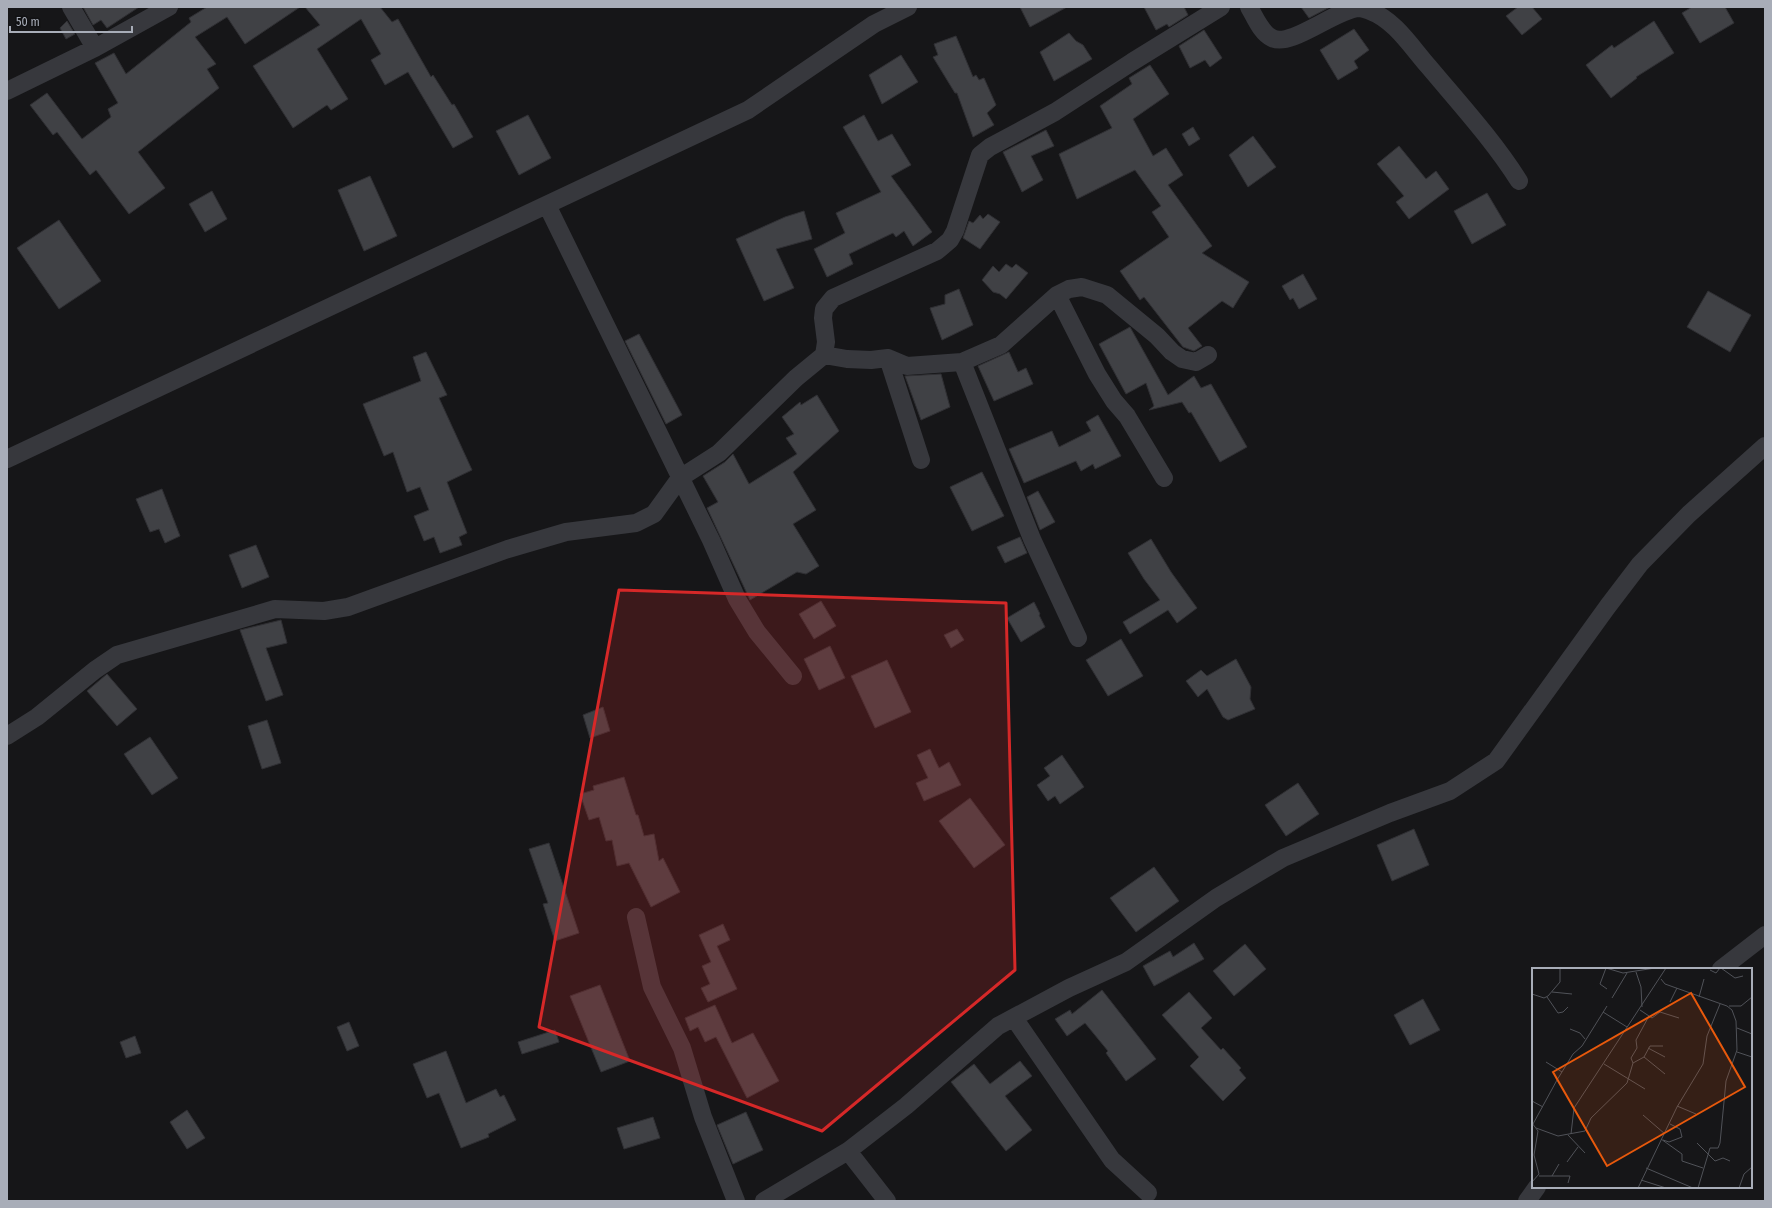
<svg xmlns="http://www.w3.org/2000/svg" width="1772" height="1208" font-family="'Fira Sans Condensed',sans-serif">
<rect width="100%" height="100%" fill="#161618"/>
<path fill="#404145" stroke="#303034" d="M83 7H139L107 28 101 20 93 25Z
M207 7H300L245 44 227 17 195 37 216 64 207 69 219 88 138 152 165 188 129 214 96 170 90 175 57 132 53 135 30 105 47 93 82 139 111 117 108 109 118 103 95 63 114 53 126 74 191 22 189 18Z
M305 7H380L392 22 398 19 431 77 433 75 452 105 454 104 473 137 453 148 408 72 385 85 371 60 381 54 361 19 317 49 348 99 331 110 327 105 293 128 253 66 320 25Z
M1020 7H1067L1030 27Z
M1144 7H1184L1188 15 1169 27 1167 24 1156 30Z
M1301 7H1330L1309 18Z
M1518 7H1532L1542 19 1522 35 1506 16Z
M1692 7H1725L1734 23 1700 43 1682 13Z
M67 21 75 34 66 39 60 28Z
M1654 21 1674 53 1636 77 1637 78 1611 98 1586 65 1612 45 1614 48Z
M1354 29 1369 50 1354 61 1358 68 1338 80 1320 50Z
M1204 30 1222 58 1210 67 1205 60 1190 68 1179 46Z
M1069 33 1076 41 1083 45 1092 59 1054 81 1040 52Z
M956 36 973 77 976 75 979 80 984 78 996 105 987 113 994 125 973 137 957 93H955L933 57 938 55 934 44Z
M901 55 918 82 882 104 869 75Z
M1150 65 1169 94 1133 119 1153 156 1166 148 1183 175 1168 185 1212 246 1202 253 1249 282 1233 308 1222 301 1188 328 1202 346 1194 351 1183 347 1144 297 1140 300 1120 271 1169 237 1152 212 1161 206 1135 170 1077 199 1059 154 1112 128 1100 106 1132 84 1129 78Z
M528 115 551 158 519 175 496 131Z
M864 115 878 141 892 134 911 165 891 176 932 232 913 246 904 231 896 237 893 233 849 254 853 264 827 277 814 249 845 233 836 213 881 192 843 127Z
M1193 127 1200 139 1189 146 1182 134Z
M1046 130 1054 146 1031 156 1043 180 1022 192 1003 152Z
M1253 136 1276 167 1248 187 1229 155Z
M1399 146 1426 179 1436 171 1449 189 1409 219 1396 202 1404 196 1377 164Z
M370 176 397 236 364 251 338 190Z
M212 191 227 219 205 232 189 204Z
M1487 193 1506 225 1472 244 1454 211Z
M804 211 812 239 776 249 794 288 764 301 736 239 785 217Z
M988 214 1000 222 980 249 963 238 969 221 973 223 980 215 983 219Z
M59 220 101 281 59 309 17 248Z
M1006 264 1012 268 1016 264 1028 273 1006 299 1000 294 993 292 982 280 993 266 999 272Z
M1303 274 1317 299 1299 309 1293 298 1290 300 1282 286Z
M959 289 973 325 942 340 930 308 945 304V295Z
M1708 291 1751 315 1730 352 1687 327Z
M1130 327 1168 395 1194 376 1201 388 1211 384 1247 447 1220 462 1191 412 1189 413 1182 402 1149 410 1154 406 1146 383 1126 394 1099 344Z
M639 334 682 415 666 424 625 341Z
M426 352 447 395 439 398 472 470 447 482 467 533 459 537 462 545 440 553 434 537 424 541 414 516 429 510 420 487 407 492 393 452 384 456 363 404 421 381 413 357Z
M1009 352 1018 372 1026 368 1033 384 994 401 978 366Z
M941 374 950 407 921 420 905 376Z
M817 395 839 431 793 472 816 510 793 524 819 566 806 574 797 572 750 600 707 508 718 502 703 476 725 462 733 454 749 484 797 454 786 438 794 434 782 417 800 402 801 405Z
M1098 415 1121 456 1095 469 1093 464 1081 471 1076 461 1024 483 1009 449 1052 431 1059 447 1091 431 1086 422Z
M982 472 1004 516 972 531 950 487Z
M162 489 180 536 165 543 159 529 150 532 136 499Z
M1038 491 1055 522 1040 530 1027 497Z
M1020 537 1027 553 1005 563 997 547Z
M1151 539 1171 572 1197 608 1177 623 1168 610 1130 634 1123 622 1160 600 1144 579 1128 553Z
M256 545 269 577 242 588 229 555Z
M821 601 836 626 814 639 799 614Z
M1034 602 1040 614 1039 615 1045 627 1021 642 1007 618Z
M281 620 287 643 266 648 283 695 266 701 240 630Z
M957 629 964 640 951 648 944 635Z
M1121 639 1143 676 1108 696 1086 660Z
M830 646 845 678 819 690 804 659Z
M1236 659 1251 687 1250 699 1255 709 1228 720 1223 717 1207 689 1198 697 1186 681 1201 670 1207 676Z
M887 660 911 712 875 728 851 676Z
M107 674 137 709 117 726 87 691Z
M603 707 610 731 590 738 583 715Z
M267 720 281 763 262 769 248 726Z
M150 737 178 778 152 795 124 754Z
M930 749 939 768 949 762 961 785 924 801 916 783 928 778 917 755Z
M1062 755 1084 787 1060 804 1055 796 1048 801 1037 785 1050 776 1044 768Z
M624 777 636 815H638L644 836 654 834 659 861 663 858 680 892 651 907 629 863 617 866 612 840 606 841 599 817 589 820 580 794 594 790 593 786Z
M1298 783 1319 814 1286 836 1265 805Z
M970 798 1005 845 974 868 939 821Z
M1414 829 1429 865 1392 881 1377 845Z
M549 843 579 933 555 941 543 904 548 903 529 849Z
M1154 867 1179 901 1136 932 1110 898Z
M723 924 730 940 717 946 737 989 708 1002 701 988 710 984 702 966 711 962 699 935Z
M1194 943 1204 959 1154 986 1143 966 1170 951 1173 957Z
M1245 944 1266 969 1234 996 1213 971Z
M600 985 630 1061 601 1072 570 996Z
M1102 990 1156 1059 1126 1081 1106 1053 1108 1051 1085 1023 1067 1036 1055 1019 1070 1010 1072 1014Z
M1189 992 1212 1018 1201 1028 1221 1050 1223 1048 1241 1068 1239 1070 1246 1078 1223 1101 1190 1066 1199 1057 1162 1015Z
M1423 999 1440 1030 1410 1045 1394 1015Z
M715 1005 732 1043 753 1033 779 1081 747 1098 716 1037 705 1042 698 1027 690 1031 685 1018Z
M349 1022 359 1046 347 1051 337 1027Z
M555 1030 559 1042 522 1054 518 1042Z
M135 1036 141 1053 126 1058 120 1042Z
M446 1051 466 1103 496 1089 500 1097 504 1095 516 1120 488 1134 489 1137 461 1148 439 1093 427 1098 413 1064Z
M1020 1061 1032 1076 1005 1096 1032 1130 1006 1151 951 1082 974 1064 990 1084Z
M187 1110 205 1138 187 1149 170 1122Z
M746 1112 763 1150 733 1164 717 1125Z
M653 1117 660 1138 624 1149 617 1128Z"/>
<g fill="none" stroke-linecap="round" stroke-linejoin="round">
<path stroke="#37383d" stroke-width="18" d="M71 7 95 48
M1249 7C1255 17 1261 33 1272 38 1291 48 1336 9 1359 8 1362 8 1367 10 1370 11 1395 20 1412 48 1429 67 1460 104 1493 140 1519 181
M7 91 95 48 169 7
M547 205 711 540 737 599 757 632 793 676
M1057 295 1097 374 1114 401 1127 416 1164 478
M824 355 847 359 871 360 888 358 907 366 962 362 1001 345 1057 295 1069 289 1082 287 1107 295 1157 336 1172 352 1182 359 1196 362 1208 355
M888 358 921 460
M962 362 1032 539 1078 638
M7 459 748 110 874 24 908 7
M7 736 37 717 95 670 117 655 275 609 324 611 348 607 508 549 566 532 636 523 654 514 680 478 719 453 796 378 824 355 826 342 823 318 824 309 833 298 937 251 950 240 955 231 980 155 990 147 1055 112 1132 62 1221 7
M636 917 652 987 682 1048 703 1117 736 1201
M1721 969 1765 935
M1014 1018 1112 1160 1148 1193
M848 1151 887 1201
M764 1201 848 1151 906 1106 998 1026 1069 988 1126 962 1216 898 1283 858 1390 813 1450 791 1496 761 1608 606 1640 564 1689 514 1765 446
M1527 1201 1537 1187"/>
</g>
<path fill="#d62828" fill-opacity="0.2" stroke="#d62828" stroke-width="3" stroke-linejoin="round" d="M619 590 1006 603 1015 970 822 1131 539 1027Z"/>
<g transform="translate(1532 968)">
<rect width="220" height="220" fill="#161618"/>
<path fill="none" stroke="#505258" stroke-width="1" d="M74 0 68 16 75 21M74 0 91 5 123 0M189 0 203 10 211 8M178 2 184 5 188 0M104 4 109 19 110 39M129 11 133 16 195 38 200 42 204 53 205 82 194 113 188 175 186 180H178L166 220M20 24 40 26M0 26 12 30 16 28 28 14V0M15 29 26 45 31 44 36 39M167 29 172 11M80 30 95 5M138 34 145 20M197 38H209L220 29M108 42 120 50 128 44 147 50M71 44 95 59M205 60 220 66M38 61 48 65 53 71M116 80 133 89M205 84 220 89M112 89 133 106M14 94 30 104M101 95 112 89 118 78H131M72 96 113 121M0 133 11 139M145 138 164 146M111 147 133 166M0 155 6 163 2 187 7 206 0 214M1 156 25 112 41 86 50 78 75 38M4 160 26 168 53 163 59 150 95 115 101 95 99 90 105 80 104 72 117 48M39 166 42 140 134 0M36 167 53 185M129 171 150 186V193L171 200M131 172 137 174 150 169 148 161 138 156M165 175 183 193 191 190 198 193M35 194 46 179M114 200 161 220M7 208H38L36 215M20 208 27 196M109 212 134 220M106 220 145 139 171 96 175 68 188 36M207 220 212 206 220 199"/>
<path fill="#e8590c" fill-opacity="0.15" stroke="#e8590c" stroke-width="2" d="M159 25 213 119 75 198 21 104Z"/>
<rect width="220" height="220" fill="none" stroke="#a8adb8" stroke-width="2"/>
</g>
<rect width="1772" height="1208" fill="none" stroke="#a8adb8" stroke-width="16"/>
<path d="M10 26v6h122v-6" fill="none" stroke="#a8adb8" stroke-width="2"/>
<text x="16" y="26" font-size="12" fill="#a8adb8" stroke="#111113" stroke-width="3" paint-order="stroke">50 m</text>
</svg>
